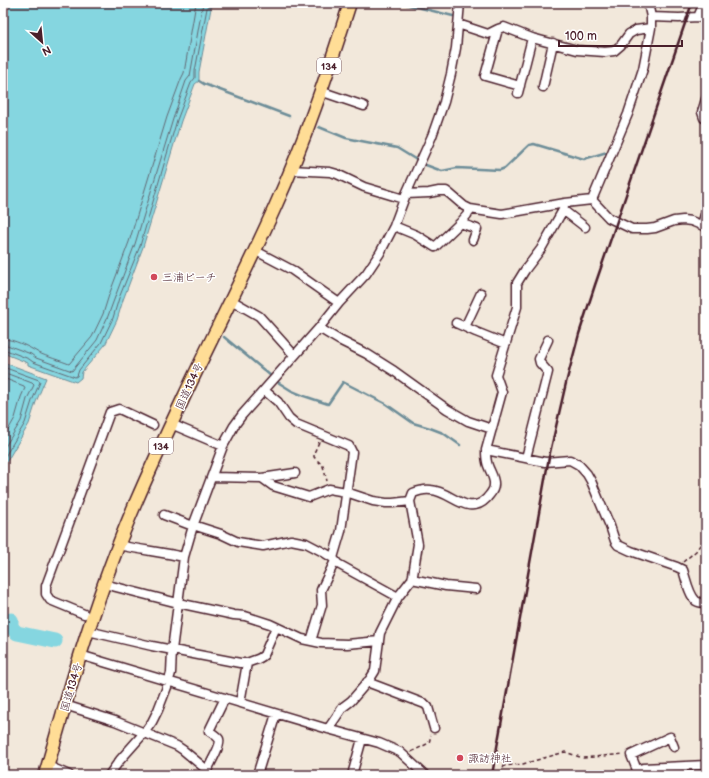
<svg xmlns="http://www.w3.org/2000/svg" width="709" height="778" font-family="'Balsamiq Sans','Klee One',sans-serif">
<rect width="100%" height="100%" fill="#f2e8db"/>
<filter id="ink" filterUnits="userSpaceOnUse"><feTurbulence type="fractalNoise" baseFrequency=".025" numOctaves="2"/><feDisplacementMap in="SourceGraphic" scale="8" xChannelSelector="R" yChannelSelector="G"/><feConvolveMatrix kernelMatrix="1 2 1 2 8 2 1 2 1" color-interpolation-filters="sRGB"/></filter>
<g filter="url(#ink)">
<path fill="#85d6e0" stroke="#6d8d98" d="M3 3H212L199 72V81L195 84 181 121 143 247 123 300 117 320 105 345 82 372 81 378 76 382 28 365V363L3 353Z
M3 362 46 378 36 402 29 424 3 468Z"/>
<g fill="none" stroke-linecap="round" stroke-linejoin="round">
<path stroke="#626873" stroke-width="1" d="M3 339C14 339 29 347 39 353 45 356 62 361 69 364L92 337 103 314 109 295 129 242 167 117 181 79 184 73 196 3
M3 345H7L31 354 36 358 72 371 97 340 108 316 115 297 135 244 173 119 186 81 190 76 203 3
M3 350H6L29 359 33 362 75 377 77 376 79 370 101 343 113 318 119 298 140 246 177 120 191 83 195 78V71L208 3
M3 367 39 380 40 382 32 401 25 423 3 460
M3 372 32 383 34 385 27 399 21 421 3 450
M3 378 24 386 25 388 21 397 15 418 3 439"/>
<path stroke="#6d8d98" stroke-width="2.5" d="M404 3 409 5 453 16
M199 81 204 84 289 116
M319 127 346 138 397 148 423 164 442 171 457 168 500 170 505 168 529 145 534 144 584 159 607 152
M224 337 271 376
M276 381 292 391 304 396 328 404 343 382 386 404 413 423 430 428 443 433 460 445"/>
<path stroke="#85d6e0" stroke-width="15" d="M11 620V627L17 633 55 641"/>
<defs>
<path id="minor" d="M651 17 679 18 698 17 706 18
M698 17 704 3
M458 24 488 34 498 29
M520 86 485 76 498 29 504 27 532 38 577 50 605 52 614 51 621 45 629 34 636 30 651 28V17L648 3
M543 87 553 43
M320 91 364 106
M518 93 532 38
M706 99 702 112 704 118 706 119
M290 170 330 172 337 174 364 187 404 199
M406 194 429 193 439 191H446L450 194 464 206 470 209 502 214 565 203 592 200 609 218 632 229H647L655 228 674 221 683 220 691 221 706 227
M592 200 628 114 643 69 651 28
M565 203 563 210 541 249 525 270 517 283V307L496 375 502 392 486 450 545 462 570 460 579 465 587 474 591 481 610 526 615 541 618 545 631 551 677 567 683 570C686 579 689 595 696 601 699 603 703 603 706 603
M470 209 467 215 460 223 477 229 473 240
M563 210 585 227
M702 225 706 211
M394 226 416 235 435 247 460 223
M254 250 292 270 339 303
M231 300 259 316 294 355
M456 323 476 332 506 344
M465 327 481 293
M319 328 339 340 367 354 394 371 447 409 468 421 492 429
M264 390 278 402 289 418 296 424 349 446 352 452 341 531 333 558
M171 424 223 446
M526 458 548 372 540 363 539 359 548 340
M212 477 262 478 295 473
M262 478 273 486 309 497 329 489 346 492 373 501 386 503H393L410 501
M164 515 193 526
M193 525 221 534 238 542 263 546 291 540 306 543 325 553 333 558 338 564 398 597
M118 545C140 550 162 552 184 557
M412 579 446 586 476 589
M104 584 178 603 234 615 245 616 270 624 302 639 321 643 347 644 379 641
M84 614 50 600 46 594V586L110 412 119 409 153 425
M88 631 152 646 240 663H247
M311 641 322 605 321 590 335 561
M80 655 328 729 379 743 400 752 425 775
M367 682 425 704 428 707 434 728
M240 703 247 663C253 660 259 660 264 655L276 627
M65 705 115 721 177 746 183 750 207 770
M328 729 343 707 351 701 370 679 375 671 380 633 398 597 412 579 413 575 418 544 410 501 413 493C418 491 425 489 431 490 451 491 468 518 487 498 490 494 494 491 494 485 495 477 488 469 487 462 486 458 486 454 486 450
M48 766 69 775
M637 770 631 755 670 737 674 747
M205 774C208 768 222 744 219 739 217 736 212 733 209 731L225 698
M109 775 120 760 144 733 152 722 158 710 167 687 171 673 172 650 184 557 193 526 223 446 234 426 242 415 319 328 339 303 366 274 380 253 394 226 406 194 432 136 444 102 451 74 456 48 460 3
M257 775 276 714
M352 775 362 739
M635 775 637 770 643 768 706 765"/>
<path id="highway" d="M45 775C71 683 98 590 136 502 151 467 167 433 183 399 213 335 246 272 275 207 305 141 328 72 350 3"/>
</defs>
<use href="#minor" stroke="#4a1f2b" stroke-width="11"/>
<use href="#highway" stroke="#4a1f2b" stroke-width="15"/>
<path stroke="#4a1f2b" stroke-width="1.5" stroke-dasharray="4 3" stroke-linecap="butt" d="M319 442 314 453V457L323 466 327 481
M683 562 696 551 706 536
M411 752 429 743 431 735
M501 775 504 766 523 764 565 752 583 758 624 754"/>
<use href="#minor" stroke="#fff" stroke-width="8"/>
<use href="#highway" stroke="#ffdd96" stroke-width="12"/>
<path stroke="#4a1f2b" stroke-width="2.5" d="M492 775 549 457 566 383 579 334 595 285 692 3"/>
</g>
</g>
<g fill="#d1495b" stroke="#fff" stroke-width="1.5">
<circle cx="154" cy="277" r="4"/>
<circle cx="460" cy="758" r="4"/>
</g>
<g text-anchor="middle" stroke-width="3" stroke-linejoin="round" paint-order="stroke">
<g fill="#fff" stroke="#80626b" stroke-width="1">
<rect x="317" y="58" width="24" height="16" rx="3"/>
<rect x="149" y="438" width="24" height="16" rx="3"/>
</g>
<g font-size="10" font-weight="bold" fill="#4a1f2b">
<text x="329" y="70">134</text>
<text x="161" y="450">134</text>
</g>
<g font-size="11" fill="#4a1f2b" stroke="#fff" text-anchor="start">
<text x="162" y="281">三浦ビーチ</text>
<text x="468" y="762">諏訪神社</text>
</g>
<g font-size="11" fill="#4a1f2b" stroke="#fff">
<text transform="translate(189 386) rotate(-65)" y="4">国道134号</text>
<text transform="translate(71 687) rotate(-73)" y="4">国道134号</text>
</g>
</g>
<rect width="709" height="778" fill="none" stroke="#fff" stroke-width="16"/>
<rect x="8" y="8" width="693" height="762" fill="none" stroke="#4a1f2b" stroke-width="1.5" filter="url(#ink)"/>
<g transform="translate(42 42) rotate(153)" stroke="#ffffff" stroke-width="3" paint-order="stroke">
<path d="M0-3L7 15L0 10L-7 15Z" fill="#4a1f2b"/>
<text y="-6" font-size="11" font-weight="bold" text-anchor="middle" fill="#4a1f2b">N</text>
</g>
<path d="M559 40v6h123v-6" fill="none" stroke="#4a1f2b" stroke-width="2"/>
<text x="565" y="40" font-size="12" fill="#4a1f2b" stroke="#ffffff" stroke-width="3" paint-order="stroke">100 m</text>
</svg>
